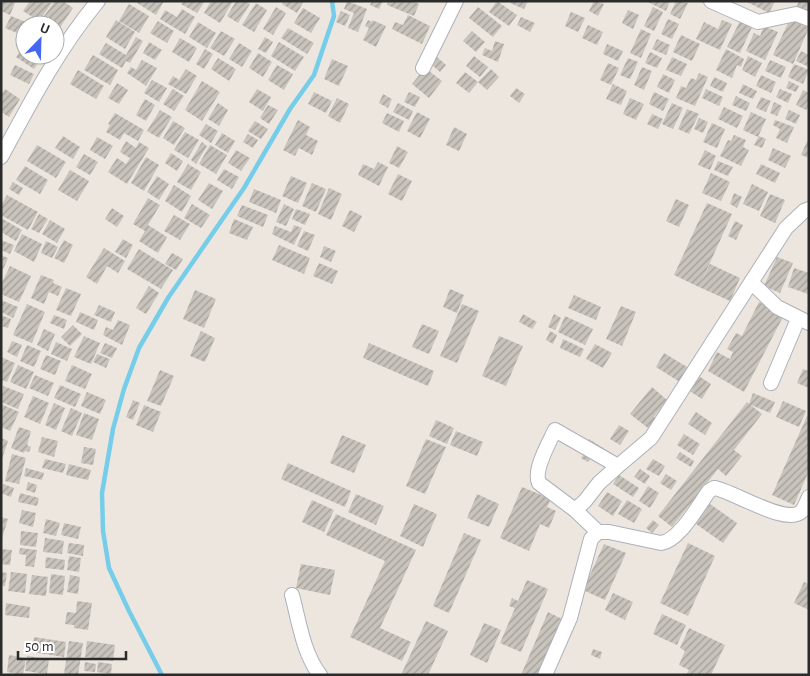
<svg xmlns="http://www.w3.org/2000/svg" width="810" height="676" font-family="'Alegreya Sans',sans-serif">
<defs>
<pattern id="building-hatch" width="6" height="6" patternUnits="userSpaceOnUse" patternTransform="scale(1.25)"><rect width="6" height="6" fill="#c8c4bc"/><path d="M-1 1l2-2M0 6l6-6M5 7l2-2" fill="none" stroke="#a39f99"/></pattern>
</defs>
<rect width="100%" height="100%" fill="#ece6de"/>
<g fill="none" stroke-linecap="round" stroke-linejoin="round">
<path stroke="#75cdea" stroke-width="4.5" d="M162 675 129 611 109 568 103 531 102 493 113 429 124 389 139 348 168 298 244 188 290 109 314 75 334 16 332 1"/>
</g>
<path fill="url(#building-hatch)" d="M1 1H10L15 3 10 15 1 11Z
M30 1 52 3 39 21 23 11Z
M55 1H63L73 8 55 35V25H42L39 23Z
M134 1H164L156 15Z
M183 1H205L197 13 181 4Z
M211 1H233L220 23 204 13Z
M236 1H245L250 4 238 23 227 16Z
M284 1H304L297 13 282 4Z
M347 1 367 9 358 32 348 28 354 13 344 9Z
M372 1H383L379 9 370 5Z
M388 1H412L419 4 414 16 387 5Z
M497 1 517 15 509 26 489 12Z
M511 1H528L524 9 510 3Z
M594 1 604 4 598 16 589 11Z
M646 1H670L666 11Z
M676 1 688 3 680 19 670 14Z
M745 1H775L769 13Z
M799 1H809V16L795 10Z
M256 3 267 10 254 32 242 25Z
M129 4 149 16 139 33 119 21Z
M276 7 286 13 273 35 263 29Z
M478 7 502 26 493 37 469 18Z
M653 7 663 12 654 31 644 26Z
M303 8 320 18 311 33 294 23Z
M182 9 195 17 185 34 160 19 165 10 177 17Z
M628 10 639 15 633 29 622 23Z
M341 11 350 15 345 26 336 22Z
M571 12 585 18 578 32 565 26Z
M408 15 430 26 422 44 392 29 395 22 403 25Z
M11 16 28 23 25 25 22 35 5 28Z
M521 17 535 23 530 32 517 25Z
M668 19 679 24 672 39 661 34Z
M790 19 809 28 793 64 773 55Z
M116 20 135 32 125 49 106 37Z
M368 20 372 22V20L386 26 376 47 363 40 369 28 365 26Z
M722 20 732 24 720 50 696 39 704 22 718 29Z
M158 21 174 31 167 43 150 33Z
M740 21 752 27 740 53 727 47Z
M198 22 216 33 207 48 189 37Z
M588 25 603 32 597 45 582 38Z
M764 26 778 32 765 60 746 51 754 33 760 36Z
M288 28 314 43 307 54 281 38Z
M641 29 651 34 641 58 630 53Z
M221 31 235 39 224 56 210 48Z
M472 31 485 42 476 52 463 41Z
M681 35 700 44 692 61 673 52Z
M136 37 143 41 130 63 126 61 122 68 99 54 106 43 126 55Z
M265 37 273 42 266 53 258 49Z
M180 38 197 48 189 62 172 52Z
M657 39 670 45 666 55 652 49Z
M495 41 504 44 498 62 482 55 485 48 492 51Z
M149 42 162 50 155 60 143 53Z
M279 42 304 57 295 71 271 56Z
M25 43V55H44L34 69 16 57Z
M239 43 252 51 242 67 229 59Z
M607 44 623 51 618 61 603 54Z
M205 49 213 54 204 69 196 64Z
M726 49 744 59 741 67 737 65 732 78 716 70Z
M801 51 809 55V67L796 61Z
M650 52 662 58 657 68 645 63Z
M258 53 272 62 263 77 249 68Z
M93 55 118 70 110 85 84 70Z
M474 56 488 67 480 77 466 66Z
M748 56 762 63 755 77 742 70Z
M437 57 446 65 440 72 431 64Z
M672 57 687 64 681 76 666 70Z
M218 58 236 69 229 81 211 69Z
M628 58 638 62 630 79 620 75Z
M332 59 348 66 339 86 324 79Z
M142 60 157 68 146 86 127 73 131 67 136 70Z
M770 60 786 67 781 78 765 71Z
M608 63 619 68 611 85 600 80Z
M794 64 809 70 803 84 788 77Z
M15 65 34 74 29 84 10 75Z
M277 65 293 74 284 90 268 80Z
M642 67 652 71 644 90 634 85Z
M425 68 442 81 429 98 412 84Z
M186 69 197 76 186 94 168 84 173 76 179 80Z
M491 69 499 77 487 90 478 82Z
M78 70 104 86 96 99 70 84Z
M465 72 478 82 469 93 456 83Z
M699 73 708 77 695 106 676 98 681 86 686 88 691 78 696 80Z
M663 74 675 80 669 93 657 87Z
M761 75 776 82 771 93 756 86Z
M714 77 727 83 723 92 710 86Z
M152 80 167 88 159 102 144 93Z
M202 81 220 92 202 121 185 110Z
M789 81 799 86 796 92 786 88Z
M117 83 128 90 119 104 108 98Z
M613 84 627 91 621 105 606 99Z
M743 84 757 91 753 99 739 93Z
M516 88 525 94 519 103 510 96Z
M5 89 20 99 9 117 1 112V95Z
M173 89 184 96 174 111 163 104Z
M257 89 271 97 263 111 249 102Z
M706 89 723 97 719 106 702 98Z
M780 89 792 94 788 103 776 97Z
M803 90 809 93V105L806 110 796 105Z
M314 92 332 101 326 113 308 104Z
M409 92 420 97 415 107 404 102Z
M654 92 669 99 663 111 649 104Z
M383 94 392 99 388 108 379 103Z
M736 96 750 103 746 111 732 105Z
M761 97 771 101 766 112 756 108Z
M337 98 349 104 340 123 328 116Z
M630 98 644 104 636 120 623 114Z
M145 99 155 105 146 121 136 115Z
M774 102 782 106 777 116 770 113Z
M218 103 228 110 219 126 208 119Z
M398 103 413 111 409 120 393 112Z
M672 103 683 108 673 129 662 124Z
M268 105 278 110 269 124 260 118Z
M724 107 743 116 737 128 718 119Z
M687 109 699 114 689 134 678 129Z
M160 110 172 117 159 138 147 131Z
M789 110 800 115 796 124 785 119Z
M417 112 430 119 420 138 407 131Z
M751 112 766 119 758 137 743 130Z
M115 113 144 130 138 141 124 133 120 140 106 132 110 125 108 124Z
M387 113 404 121 399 132 382 123Z
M652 114 663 119 658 129 647 124Z
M699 118 708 122 703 133 694 129Z
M298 120 310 127 306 135 318 141 312 155 299 148 295 156 283 150Z
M775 120 794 127 787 143 776 138 780 129 773 125Z
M173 121 185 128 174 145 163 138Z
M255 121 268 129 261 139 248 131Z
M712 123 725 129 717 148 703 142Z
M206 124 218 131 211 143 199 135Z
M454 127 467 134 459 151 446 145Z
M185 132 199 140 188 158 174 150Z
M222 133 235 141 228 153 215 145Z
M248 134 258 140 253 148 243 142Z
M734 135 746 140 743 147 749 150 741 166 720 156 728 140 731 141Z
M63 136 80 147 73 159 55 148Z
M759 136 766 139 762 148 754 145Z
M97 137 113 146 105 159 90 150Z
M809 137V158L801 155Z
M126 141 136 148 139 142 149 148 127 184 108 172 117 158 126 164 130 158 120 152Z
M202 142 207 146 196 164 191 160Z
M37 145 66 162 56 178 27 161Z
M210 145 227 155 216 174 199 164Z
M397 146 408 152 399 168 389 163Z
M773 148 791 156 785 168 768 160Z
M236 150 250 158 241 171 228 163Z
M705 150 716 156 710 170 698 165Z
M171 153 183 161 177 171 165 163Z
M84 154 98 162 90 175 76 167Z
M146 157 159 165 144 191 131 183Z
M718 161 733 167 728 176 714 170Z
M378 162 388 167 379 186 358 175 363 164 374 169Z
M188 164 201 172 191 190 177 182Z
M761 164 780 173 775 183 756 174Z
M25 166 48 180 40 194 16 180Z
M224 169 239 177 232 189 217 180Z
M70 170 89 181 77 201 58 190Z
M711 173 730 182 721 201 702 193Z
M398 174 412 181 402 201 388 194Z
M157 176 169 184 159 200 147 192Z
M291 176 307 183 298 203 282 196Z
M13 182 23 188 19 195 9 189Z
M209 183 223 191 212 209 198 200Z
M312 183 326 189 316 212 302 206Z
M752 184 768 192 759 211 743 204Z
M174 185 191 196 182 212 165 201Z
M329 188 342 194 331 220 318 214Z
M254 189 281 200 276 213 249 202Z
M734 193 742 197 737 208 730 204Z
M770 194 785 200 775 223 760 216Z
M7 195 38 212 28 230 1 215V206Z
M148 198 160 205 148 225 167 237 158 253 139 241 145 231 133 224Z
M676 199 689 205 679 227 666 221Z
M707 203 732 214 699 287 674 275Z
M192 204 210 215 201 228 184 218Z
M284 204 294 209 286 226 276 222Z
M242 205 268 215 263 227 237 216Z
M112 208 124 216 117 227 105 219Z
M296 209 310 214 305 225 292 219Z
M350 210 362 216 354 232 342 226Z
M39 214 48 219 39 233 31 229Z
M174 215 190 224 180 240 164 231Z
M1 218 22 230 16 241 1 232Z
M234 219 253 227 247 240 229 233Z
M50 220 65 229 57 243 42 234Z
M735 221 743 225 736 240 728 236Z
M294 225 302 228 294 245 272 234 275 226 291 232Z
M304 231 315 235 308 251 297 246Z
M22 234 42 244 34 262 14 251Z
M123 239 133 245 126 258 115 252Z
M1 240 14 245 10 254 1 250Z
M64 240 73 245 64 263 54 258Z
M46 241 58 247 52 258 41 253Z
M279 245 310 258 304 274 272 260Z
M324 246 336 251 331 262 320 257Z
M104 248 125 261 118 273 107 266 97 284 86 277Z
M139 249 173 270 161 289 127 269Z
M172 253 183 259 176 270 165 264Z
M1 255 8 258 1 274Z
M777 257 793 263 780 293 764 286Z
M319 263 338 271 332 284 313 276Z
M710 264 740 278 730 301 699 287Z
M10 266 31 276 19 302 1 294V285Z
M794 268 809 273 808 294 788 287Z
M41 275 54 280 53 283 62 287 58 296 49 292 44 304 31 298Z
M149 286 159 293 146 314 136 308Z
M66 288 81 294 71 316 56 310Z
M450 289 464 295 457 313 443 307Z
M195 290 216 299 204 328 183 319Z
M574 295 601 307 596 320 568 308Z
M1 300 18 307 13 318 1 312Z
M759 302 784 315 744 392 708 371 717 352 730 359 733 352 727 349 736 333 742 336Z
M27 304 45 312 32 343 13 335Z
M462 304 479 311 457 363 440 356Z
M99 305 115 312 111 322 94 315Z
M621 306 636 312 622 346 606 339Z
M80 312 98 320 94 330 76 322Z
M523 314 537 322 532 329 519 322Z
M554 314 561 318 555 330 548 327Z
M1 315 11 319 8 328 1 326Z
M54 315 67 320 64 329 50 323Z
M565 316 593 329 585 345 558 332Z
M118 320 130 325 122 345 103 335 106 327 113 330Z
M422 324 439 331 429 354 412 347Z
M73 325 82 334 70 346 61 337Z
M44 329 55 334 48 351 37 345Z
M201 331 215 338 205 362 190 356Z
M550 331 557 335 553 344 546 340Z
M84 336 100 343 91 364 74 357Z
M499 336 523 346 506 386 482 376Z
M563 339 584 349 580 357 560 348Z
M12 341 22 345 17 357 7 352Z
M56 342 72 349 67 361 51 354Z
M105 343 117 348 112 358 100 353Z
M369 343 434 371 428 386 363 358Z
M595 344 612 353 603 368 586 359Z
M27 345 41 351 34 367 20 361Z
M664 353 692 370 683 384 656 367Z
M97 354 110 359 106 368 93 362Z
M46 355 61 361 55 375 40 369Z
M1 357 15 363 7 382 1 380Z
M18 365 34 372 26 389 10 382Z
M72 365 92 374 85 389 65 381Z
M803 369 809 371V388L797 383Z
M160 370 174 376 161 406 147 401Z
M35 375 54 383 48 396 29 388Z
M697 375 711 384 702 399 688 390Z
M60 385 81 394 75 407 54 398Z
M3 386 24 394 18 409 1 402Z
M652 387 667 400 654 417 661 422 653 432 630 414Z
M87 392 106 400 100 414 81 406Z
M753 393 775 402 770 413 749 404Z
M33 396 49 403 40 424 24 417Z
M133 400 140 403 133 420 126 417Z
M783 401 806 411 799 427 776 417Z
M747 402 762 414 734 450 742 456 726 476 718 469 672 527 658 516Z
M54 403 65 408 56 430 45 425Z
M1 404 19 412 10 431 1 427Z
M144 405 161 412 153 432 136 425Z
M71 408 82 413 72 436 61 431Z
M696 412 712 423 705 435 688 424Z
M84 413 99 419 92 440 76 435Z
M807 416 809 417V471L794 505 772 495Z
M436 420 454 428 447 444 429 436Z
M619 425 629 431 620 445 610 439Z
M19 427 31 431 27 445 31 447 29 452 25 451 24 453 11 448Z
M456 431 483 442 477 456 450 445Z
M684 434 700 444 693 455 677 445Z
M342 435 366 445 354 473 330 463Z
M42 437 58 441 54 457 38 452Z
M1 438 8 441 2 459H1Z
M426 439 446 447 425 494 406 486Z
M589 439 614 455 608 466 592 456 588 462 581 458 585 452 582 450Z
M84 447 96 449 93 465 81 463Z
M680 452 694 461 691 467 676 458Z
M12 454 26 458 19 484 5 481Z
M45 459 66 464 63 473 42 468Z
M653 459 665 466 659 476 646 469Z
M288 463 351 491 345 507 281 479Z
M69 464 91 470 88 480 66 475Z
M26 468 44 473 42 480 24 476Z
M640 469 650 476 645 484 634 477Z
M666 474 677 481 671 490 660 483Z
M619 475 639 488 633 497 613 484Z
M28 482 37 485 35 493 26 490Z
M3 484 14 488 11 497 1 493Z
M648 486 659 493 650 508 639 501Z
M522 487 551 499 547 507 556 511 549 528 540 524 529 551 500 538Z
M607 492 622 501 613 516 598 506Z
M20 493 39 498 37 506 18 502Z
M356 494 384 506 376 525 348 512Z
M477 494 499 504 489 527 467 518Z
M312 500 334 510 324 532 302 522Z
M627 500 642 509 634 523 618 514Z
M414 504 437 514 423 547 400 536Z
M710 504 737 523 723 543 696 524Z
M22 510 36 513 33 527 19 523Z
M336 514 416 550 380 628 411 642 402 661 350 637 385 561 326 535Z
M1 517 8 519 2 538H1Z
M46 519 60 523 56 536 43 533Z
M653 520 659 525 652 533 646 528Z
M64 523 81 527 78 539 61 535Z
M21 531 38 533 36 547 20 545Z
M464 533 481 540 449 613 433 606Z
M45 538 64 541 62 554 43 552Z
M69 543 84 545 83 556 67 553Z
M688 543 715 556 688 616 660 603Z
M604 544 626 553 605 600 583 590Z
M20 548 37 550 34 567 25 566 26 555 19 554Z
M1 549 12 550 10 565 1 564Z
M69 556 81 558 79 572 67 570Z
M46 557 65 560 64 570 45 568Z
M301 564 335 570 330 595 296 588Z
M1 572 7 573 5 586H1Z
M11 572 27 574 25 593 8 591Z
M51 574 65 576 63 595 49 593Z
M32 575 48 577 46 596 29 594Z
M70 575 80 577 78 594 67 592Z
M527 580 548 589 521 652 500 643 515 608 509 606 512 598 518 601Z
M804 582 809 584V610L794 603Z
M613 593 633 602 625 620 605 610Z
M77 601 92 603 88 630 74 628V625L65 624 67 612 76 613Z
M6 603 30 607 29 618 5 615Z
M548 612 564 620 540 675H521Z
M662 614 686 625 677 645 653 634Z
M426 621 448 631 428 675H401Z
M484 623 501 630 487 663 470 655Z
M689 628 725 645 711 675H686L689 670 679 665 685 651 680 648Z
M34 637 66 642 64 657 32 652Z
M69 641 83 643 78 675 64 674Z
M87 641 115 645 113 661 85 657Z
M593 649 602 652 600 659 591 655Z
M9 655 26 658 23 675 7 672Z
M27 656 49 659 47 674 25 671Z
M85 662 96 664 95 672 84 671Z
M98 662 112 664 111 674 97 672Z"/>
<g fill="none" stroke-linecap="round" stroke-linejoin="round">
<defs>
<path id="minor" d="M711 1 758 22 796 14 809 19
M423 68 456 1
M1 157C30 103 59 48 98 1
M751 282 777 307 809 323
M771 383 798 319
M575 510 585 501 599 483 618 466
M598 532 575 510 539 483C533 470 549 443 555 430L618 466 651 438 786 228 804 211 809 209
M292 595C299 621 303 653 320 675
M545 675 570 618 591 539 598 532H609L661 543C679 541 698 506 709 491L714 488C732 490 787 527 802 511 805 507 807 501 809 497"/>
</defs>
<use href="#minor" stroke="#aeb1bb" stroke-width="16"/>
<use href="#minor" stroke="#fff" stroke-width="14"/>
</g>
<rect width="810" height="676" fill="none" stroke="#2b2b2b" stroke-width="5"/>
<g transform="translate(40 40) rotate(23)"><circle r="24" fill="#ffffff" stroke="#aaaaaa"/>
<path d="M0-4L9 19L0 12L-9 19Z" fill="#4568f3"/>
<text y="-8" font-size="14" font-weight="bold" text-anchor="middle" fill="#2b2b2b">U</text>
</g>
<path d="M18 651v8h108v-8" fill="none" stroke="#2b2b2b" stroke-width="2.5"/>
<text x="25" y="651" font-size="15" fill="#2b2b2b" stroke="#ffffff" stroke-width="4" paint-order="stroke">50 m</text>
</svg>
